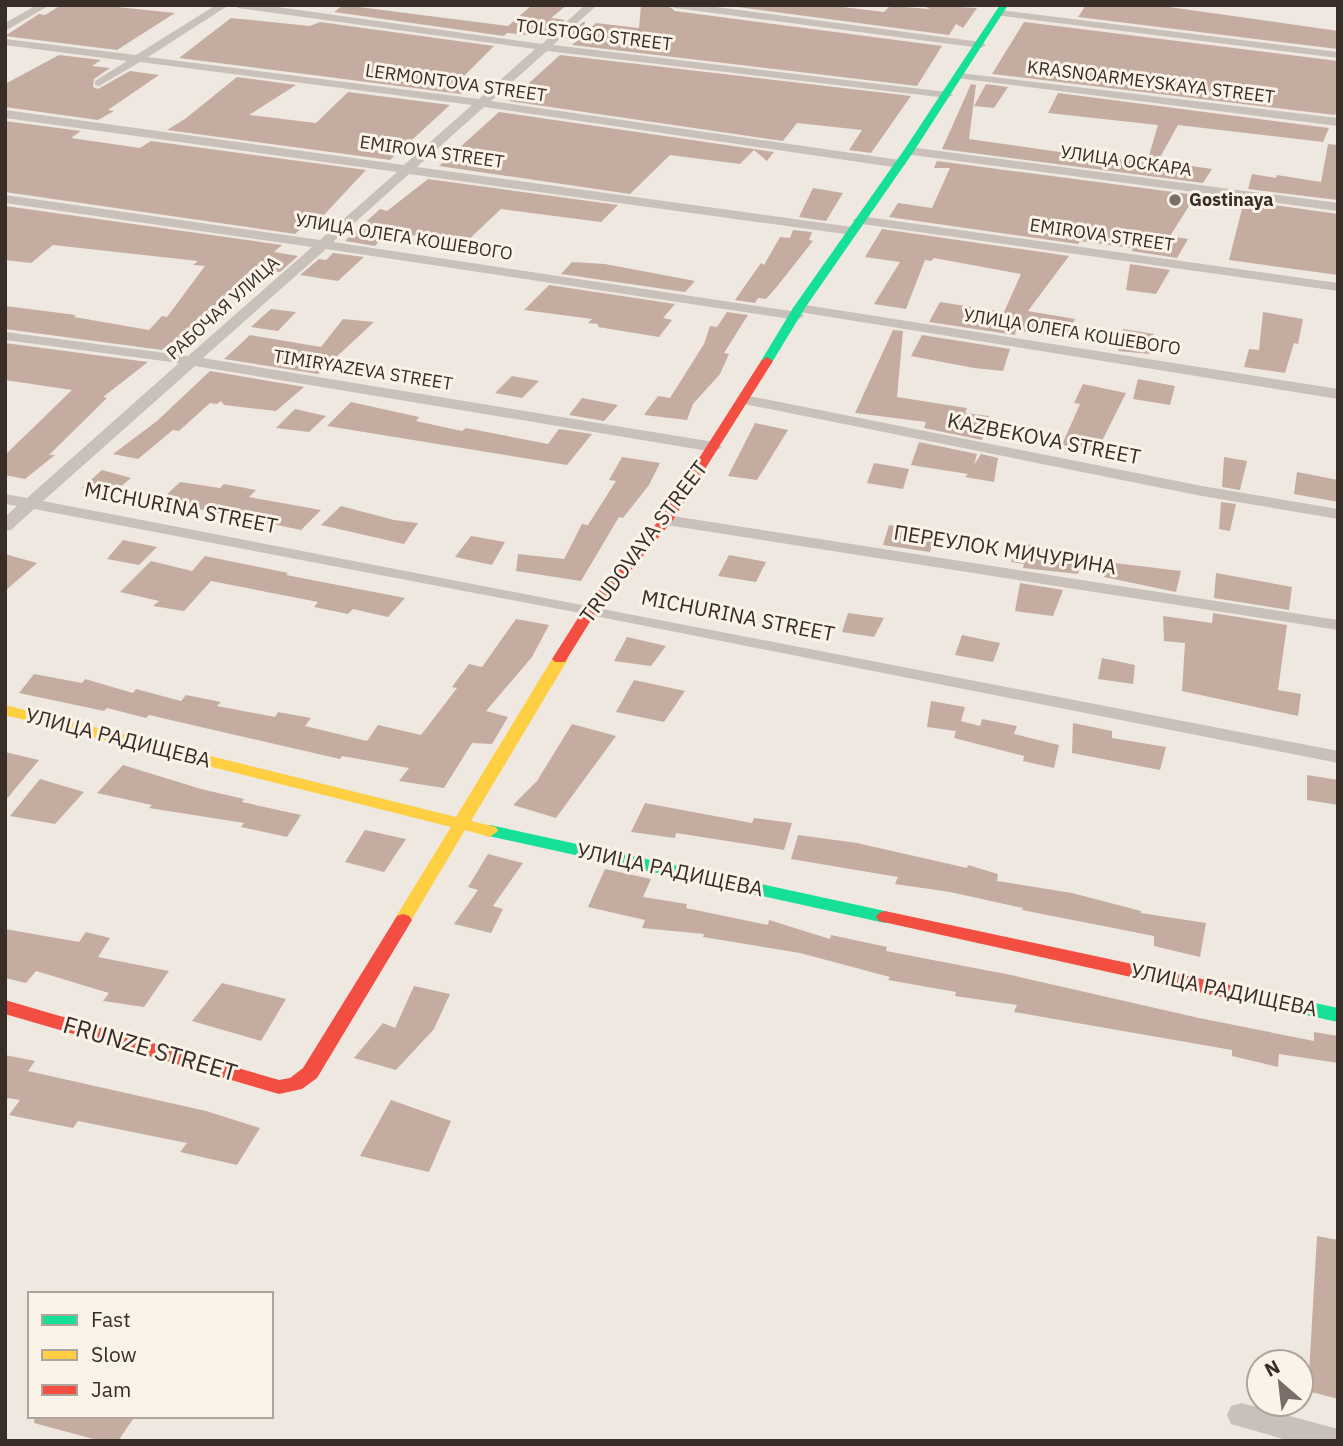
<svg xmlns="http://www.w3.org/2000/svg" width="1343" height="1446" font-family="'IBM Plex Sans',sans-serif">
<rect width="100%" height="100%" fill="#efe8e1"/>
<path fill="#c5aca1" d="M61 5H98L175 13 117 50 5 36 39 14 45 15Z
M343 5 508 26 532 5H567L551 18 565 20 546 37 507 33 504 36 334 12Z
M641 5H667L675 11 942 46 917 86 572 45 578 40 564 38 583 22H585L584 34 596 23 639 28Z
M723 5H826L884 12 890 6 930 9 922 5 977 8 963 28 956 24 949 35Z
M1086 5H1155L1338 31V49L1078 17Z
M231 18 310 26 320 22 494 46 455 85 468 87 461 94 179 58Z
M1024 22 1338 61V108L1335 115 992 74Z
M59 55 101 60 92 66 110 68 94 79 93 87 98 89 130 71 159 75 108 110 114 111 98 120 5 107V84Z
M560 55 911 96 871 153 849 150 862 130 797 123 783 141 509 101Z
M237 77 296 85 249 115 316 123 348 92 450 105 390 160 167 130 185 119Z
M971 84 976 85 969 139 1095 157 1147 162 1158 125 1048 113 1058 93 1329 128 1323 142 1178 125 1158 161 1212 169 1203 183 942 149Z
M986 84 1008 87 994 108 974 106Z
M499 112 774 152 767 161 754 150 740 164 670 155 630 194 439 166Z
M5 121 81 131 71 138 140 148 151 141 366 170 322 217 315 216 295 234 5 192Z
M1328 144 1338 145V200L1248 189 1252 174 1276 178 1277 175 1321 182Z
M937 161 1196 195 1170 236 1188 239 1177 258 1132 251V248L1080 241 1078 244 889 217 898 203 932 208 950 168H934Z
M428 179 618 205 601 222 501 209 466 242 387 232 375 246 345 241 380 209 387 211Z
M813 188 843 193 826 221 799 217Z
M1244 201 1338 214V275L1229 260Z
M5 206 282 245 274 252 298 256 280 272 253 268 178 342H172L162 350 5 329V306L76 315 74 317 149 330 162 316 167 317 205 266 193 265 198 261 53 245 31 263 5 260Z
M882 229 1069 256 1028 311 1075 319 1064 339 1016 330 1015 335 929 322 940 302 1004 312 1021 274 934 258 931 261 925 260 906 309 874 304 900 262 865 257Z
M793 230 812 232 809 240 813 241 775 289 766 299 758 298 755 303 735 300 761 263 764 265 780 237 790 238Z
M333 253 364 257 338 281 300 275 319 259 326 260Z
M572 262 605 264 695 281 685 292 561 274Z
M1130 264 1170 270 1156 294 1126 290Z
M549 285 675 304 663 318 672 320 659 337 598 327V324L588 323 592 319 524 310Z
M271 309 296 312 278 331 251 327Z
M727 312 748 315 724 353 729 354 720 374 693 404 687 420 644 415 658 396 670 398 704 344 710 326 717 327Z
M1263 312 1303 319 1298 344 1294 343 1285 373 1244 367 1249 349 1259 350Z
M343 319 374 322 318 374 224 359 250 335 321 347Z
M1123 329 1154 334 1150 354 1118 351Z
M893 330 903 331 897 397 967 408 965 413 989 416 982 440 924 428 926 422 855 413Z
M922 335 1010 349 1003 371 974 368 911 356Z
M5 343 148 362 103 397 107 398 49 455H55L25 479 5 475V455L72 390 5 380Z
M210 371 304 387 276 411 224 405 221 401 217 404 210 403 179 431 173 430 138 459 113 454 157 421Z
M512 376 539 381 522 398 495 393Z
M1138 379 1175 386 1170 405 1133 399Z
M1083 384 1126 393 1097 451 1062 445 1080 404 1074 403Z
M582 398 618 405 604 421 569 415Z
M351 402 419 417 416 421 462 431 466 428 548 444 559 429 592 434 567 465 327 426Z
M295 409 326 416 309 432 276 428Z
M755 423 788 430 757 480 728 476Z
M919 442 977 454 974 465 981 454 998 458 994 482 965 477 968 474 911 465Z
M622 457 660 463 649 485 623 518 619 517 581 581 516 571 518 554 564 559 582 524 588 525 616 481 609 480Z
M1224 457 1247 461 1240 490 1222 487Z
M874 463 909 469 903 489 867 483Z
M102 470 131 478 114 492 82 488Z
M1297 472 1338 480V502L1294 494Z
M180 482 220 488 224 484 256 490 249 497 321 510 301 530 160 501Z
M1221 502 1236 504 1230 531 1219 529Z
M341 506 394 520 418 523 404 544 321 525Z
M889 525 936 533 930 552 883 545Z
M471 536 505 542 492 565 455 557Z
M123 540 157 547 139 565 107 559Z
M1019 543 1040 546 1039 549 1083 554 1078 574 1023 568 1024 564 1011 562Z
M5 554 37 563 5 591Z
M729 555 766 562 756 582 718 576Z
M205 556 288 573 286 575 405 598 388 617 353 609 348 614 314 607 318 602 211 581 184 611 153 606 159 601 120 592 151 561 192 571Z
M1106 562 1181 571 1176 592 1104 577Z
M1216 573 1292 587 1289 610 1214 598Z
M1020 583 1063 590 1053 616 1015 611Z
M848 613 884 618 874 637 842 632Z
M1213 613 1287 625 1278 690 1301 694 1298 716 1182 691 1185 643 1164 641 1163 616 1212 623Z
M516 619 549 625 532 657 486 711 508 717 492 744 472 743 444 788 399 781 409 768 342 756 340 759 149 715 146 718 107 708 104 711 19 693 34 674 82 683 85 679 133 693 136 689 181 701 186 695 221 702 217 706 275 717 278 712 311 718 305 726 367 741 378 725 421 735 457 688 452 687 469 664 482 667Z
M962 635 1000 643 993 662 955 655Z
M627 637 666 646 651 666 614 661Z
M1102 658 1135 665 1133 684 1098 679Z
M634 680 685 691 664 722 616 712Z
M931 701 965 707 961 721 980 726 982 719 1017 726 1014 734 1059 745 1054 768 1023 761 1024 756 954 738 956 731 927 727Z
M1073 723 1112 731V738L1166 747 1160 770 1072 753Z
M572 724 616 736 556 818 513 805 537 781Z
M5 752 39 760 5 801Z
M123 765 201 789 244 799 242 802 301 815 287 837 241 827 244 823 149 808 152 805 97 793Z
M1307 775 1338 780V805L1307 800Z
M40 779 84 792 55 824 10 816Z
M645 803 752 823 754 818 792 823 784 850 676 833 675 838 631 832Z
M365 830 406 839 384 872 345 862Z
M798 835 857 843 967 868 968 865 998 874 997 881 1072 893 1141 911V913L1206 923 1200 957 1154 946V936L1022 910 1023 908 950 892 895 884 898 877 791 859Z
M488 854 523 863 493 906 503 909 491 933 454 924 478 890 468 887Z
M605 869 651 879 643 897 687 904 686 908 768 925 769 920 830 939 831 935 887 947 886 951 1011 975 1199 1018 1314 1041V1032L1338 1036V1063L1279 1054 1278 1067 1232 1056V1050L1014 1012 1017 1005 955 996 956 992 888 980 890 977 800 953 703 937 704 934 642 928 645 920 588 907Z
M5 929 79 942 86 932 110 938 98 957 169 971 144 1007 103 1001 109 993 36 971 26 983 5 978Z
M222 983 286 999 261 1041 192 1021Z
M414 986 450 994 434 1029 396 1070 354 1058 383 1023 395 1028Z
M5 1055 35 1061 28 1071 206 1111 260 1128 237 1165 180 1152 187 1143 78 1121 73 1128 9 1115 20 1100 8 1098 5 1101Z
M391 1100 451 1121 429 1172 360 1156Z
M1317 1236 1338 1240V1399L1308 1391Z
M35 1416H135L118 1441H101L34 1423Z"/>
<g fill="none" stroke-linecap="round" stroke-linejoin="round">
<path fill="#c8c0b9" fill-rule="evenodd" d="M37 5H50L5 31V23Z
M216 5H229L148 57 479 99 535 49 238 8 233 5H263L542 44 585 5H597L553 45 947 92 953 95 947 98 547 51 491 101 900 160 906 164 900 168 484 107 417 167 852 227 859 231 852 235 409 174 333 242 797 312 792 308 799 304 1338 389V399L799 312 804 316 797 320 326 249 203 358 714 442 722 447 714 452 195 366 43 501 1338 751V763L590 615 34 509 11 530 5 531V517L17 506 5 504V494L27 498 179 363 5 340V332L188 356 312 247 5 203V195L320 240 397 172 5 118V110L404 165 472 105 140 62 99 86 95 85V81L127 61 5 45V39L136 55Z
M670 5H701L981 42 986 45 981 48 675 8Z
M999 10 1338 52V58L995 15 994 13Z
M960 73 1338 118V126L956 78 954 76Z
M909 147 1338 203V211L905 154V148Z
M860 216 1338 283V291L855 223 853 220Z
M744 395 1202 486 1338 509V519L1202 496 739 403 736 400 739 397Z
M666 515 1338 620V630L660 524 658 520Z
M1241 1403 1338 1429V1441H1290L1231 1424 1227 1415 1231 1406Z"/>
<path fill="#16e098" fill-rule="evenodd" d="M1000 5H1008L914 151 805 308 771 364H763L761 361 793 308 904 150Z
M490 825 885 911 891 913 894 917 891 921 885 923 484 835 482 831Z
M1239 987 1338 1008V1022L1232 999 1230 994 1232 989Z"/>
<path fill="#ffcf43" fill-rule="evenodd" d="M560 654 568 659 471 821 496 827 498 831 490 837 465 830 409 924H397L394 920 451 827 5 715V705L456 817 552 659Z"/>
<path fill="#f24e42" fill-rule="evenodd" d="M767 357 773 361 673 520 596 612 565 662H555L552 659 585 607 661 518 761 361Z
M885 911 1239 987 1246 989 1248 994 1246 999 1239 1001 879 921 876 917 879 913Z
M403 914 409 916 412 920 317 1078 302 1089 279 1094 5 1014V1000L279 1080 290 1078 303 1068 397 916Z"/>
</g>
<circle fill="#796e68" stroke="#fbf3e8" stroke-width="2.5" cx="1175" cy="200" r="7"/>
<g text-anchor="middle" stroke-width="6" stroke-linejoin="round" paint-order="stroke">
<g font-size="18" fill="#392d27" stroke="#fbf3e8">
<text transform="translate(594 35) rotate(7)" y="6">TOLSTOGO STREET</text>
<text transform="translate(1151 82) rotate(7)" y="6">KRASNOARMEYSKAYA STREET</text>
<text transform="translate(456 83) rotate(8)" y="6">LERMONTOVA STREET</text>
<text transform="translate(432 152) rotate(8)" y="6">EMIROVA STREET</text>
<text transform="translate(1126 161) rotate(8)" y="6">УЛИЦА ОСКАРА</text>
<text transform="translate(1102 235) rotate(8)" y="6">EMIROVA STREET</text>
<text transform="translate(404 237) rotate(9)" y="6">УЛИЦА ОЛЕГА КОШЕВОГО</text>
<text transform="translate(223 308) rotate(-42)" y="6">РАБОЧАЯ УЛИЦА</text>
<text transform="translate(1072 332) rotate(9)" y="6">УЛИЦА ОЛЕГА КОШЕВОГО</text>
<text transform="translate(363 370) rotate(9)" y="6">TIMIRYAZEVA STREET</text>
</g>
<g font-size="18" font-weight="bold" fill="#392d27" stroke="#fbf3e8" text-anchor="start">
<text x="1189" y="206">Gostinaya</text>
</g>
<g font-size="21" fill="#392d27" stroke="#fbf3e8">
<text transform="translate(1044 439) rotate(11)" y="7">KAZBEKOVA STREET</text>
<text transform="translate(181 508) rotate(11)" y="7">MICHURINA STREET</text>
<text transform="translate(644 542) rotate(-53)" y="7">TRUDOVAYA STREET</text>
<text transform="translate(1005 550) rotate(9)" y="7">ПЕРЕУЛОК МИЧУРИНА</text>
<text transform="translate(738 616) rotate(11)" y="7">MICHURINA STREET</text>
<text transform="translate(118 738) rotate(14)" y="7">УЛИЦА РАДИЩЕВА</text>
<text transform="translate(670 870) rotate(12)" y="7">УЛИЦА РАДИЩЕВА</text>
<text transform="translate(1224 990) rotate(12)" y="7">УЛИЦА РАДИЩЕВА</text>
</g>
<g font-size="24" fill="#392d27" stroke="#fbf3e8">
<text transform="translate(150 1049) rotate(16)" y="8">FRUNZE STREET</text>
</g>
</g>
<rect width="1343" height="1446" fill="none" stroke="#392d27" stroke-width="14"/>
<rect x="28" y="1292" width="245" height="126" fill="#fbf3e8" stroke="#ada49b" stroke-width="2"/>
<rect x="42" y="1315" width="35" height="10" fill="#16e098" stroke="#ada49b" stroke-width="2"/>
<text x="91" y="1327" font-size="21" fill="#392d27">Fast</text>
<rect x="42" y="1350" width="35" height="10" fill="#ffcf43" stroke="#ada49b" stroke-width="2"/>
<text x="91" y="1362" font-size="21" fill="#392d27">Slow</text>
<rect x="42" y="1385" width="35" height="10" fill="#f24e42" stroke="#ada49b" stroke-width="2"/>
<text x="91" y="1397" font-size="21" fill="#392d27">Jam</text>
<g transform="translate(1280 1383) rotate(332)"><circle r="33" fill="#fbf3e8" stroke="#ada49b" stroke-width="2"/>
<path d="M0-5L12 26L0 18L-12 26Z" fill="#796e68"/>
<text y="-10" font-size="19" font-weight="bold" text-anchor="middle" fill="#392d27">N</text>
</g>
</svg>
